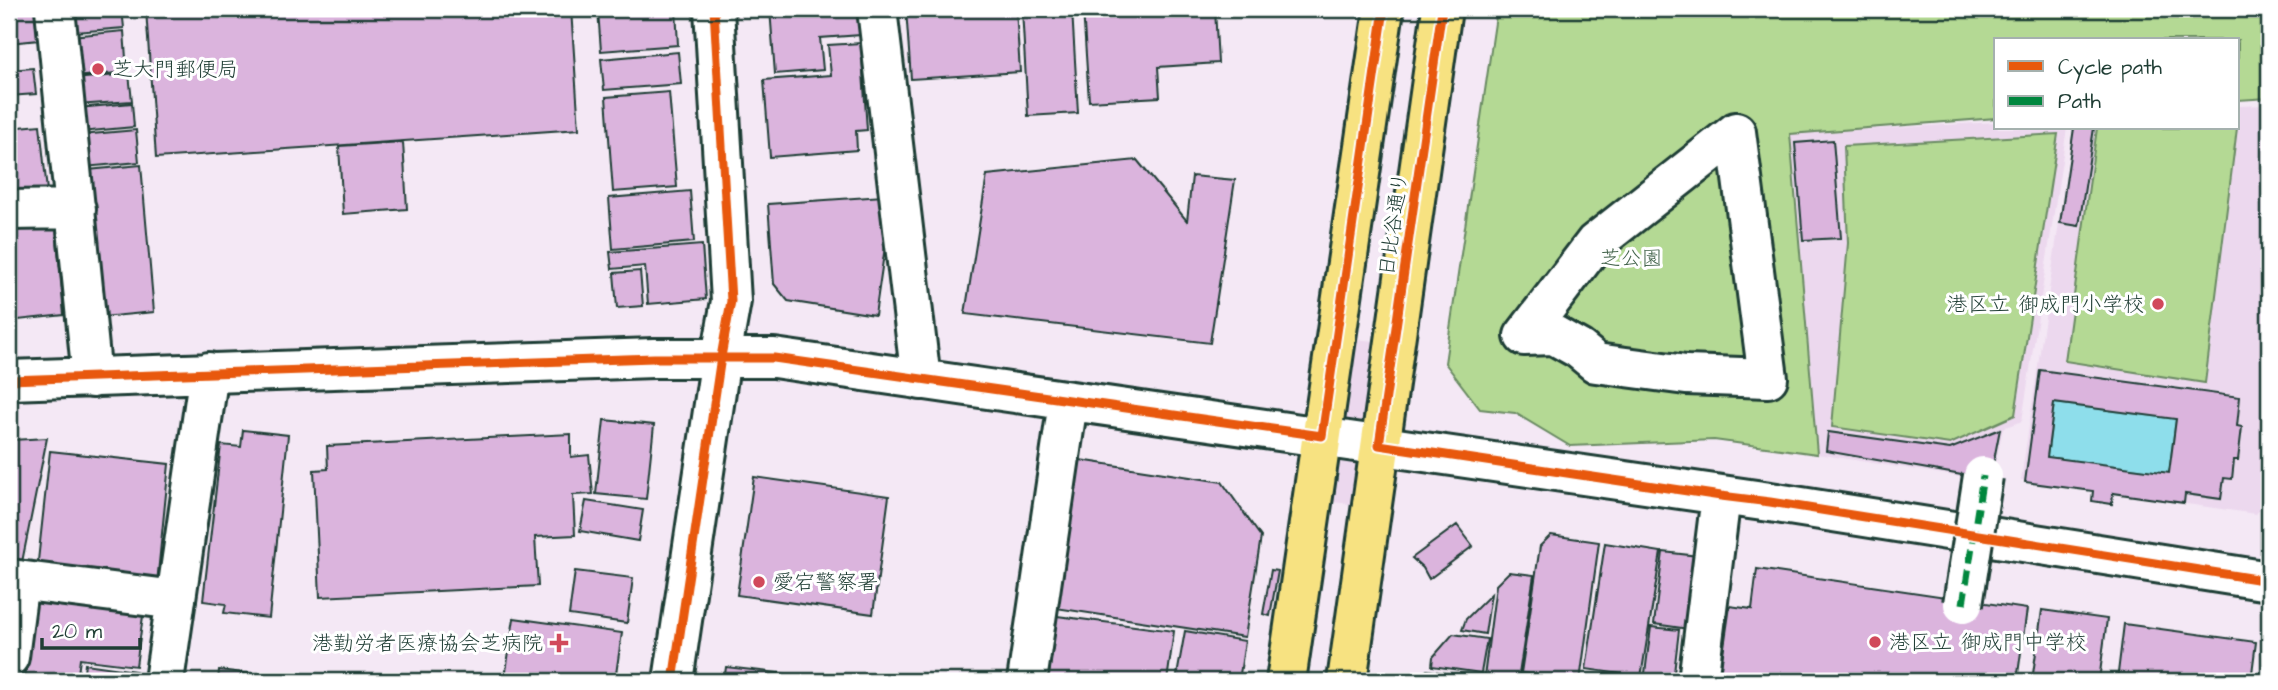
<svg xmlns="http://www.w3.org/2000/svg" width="2278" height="690" font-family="'Architects Daughter','Klee One',sans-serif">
<rect width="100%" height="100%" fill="#f4e8f5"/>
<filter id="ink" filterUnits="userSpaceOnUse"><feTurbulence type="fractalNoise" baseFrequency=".0143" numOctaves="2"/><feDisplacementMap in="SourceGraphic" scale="14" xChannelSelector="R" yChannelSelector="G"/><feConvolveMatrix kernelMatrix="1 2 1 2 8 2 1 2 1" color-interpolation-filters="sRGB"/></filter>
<g filter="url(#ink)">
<path fill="#ecd8ee" d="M2269 105V499L2256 514 2021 480 2073 128H2238V106Z
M1996 122V128H2067L2022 421 2003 428 1992 482 1817 454 1790 134Z
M1335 337 1404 344 1381 508 1318 500Z"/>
<path fill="#b4d994" stroke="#6a8b64" stroke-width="2" d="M1497 9H2267L2269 98 2238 100V40H1996V118L1790 134 1817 454 1714 440 1570 446 1515 413 1480 409 1445 363Z
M2097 128H2237L2205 383 2065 361Z
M2058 134 2015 415 1950 444 1832 427 1848 243 1844 146Z"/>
<path fill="#8edeeb" stroke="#629ea2" stroke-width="2" d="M2054 403 2176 419 2169 473 2047 457Z"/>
<path fill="#dbb4dd" stroke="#1f3d34" stroke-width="2" fill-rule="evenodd" d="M9 9H36L39 40 9 43Z
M73 9H122L124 28 75 32Z
M146 9H571L579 129 156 158Z
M610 9H676L678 45 601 51 598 10Z
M770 9H859L861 35 820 38 823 70 775 74Z
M906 9H1016L1020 72 911 79Z
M1022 9H1072L1078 113 1028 116Z
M1083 9H1215L1218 63 1158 67 1160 97 1089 101Z
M124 31 127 72 75 77 71 36Z
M861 43 867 130 856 131 857 150 770 157 764 80 831 75 828 45Z
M678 52 681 84 604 90 601 59Z
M33 68 36 94 9 96V70Z
M129 74 132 101 77 105 74 79Z
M669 92 677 187 613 192 606 97Z
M132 103 134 127 80 132 78 108Z
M40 125 47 191 9 194V128Z
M2074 128H2094L2079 226 2060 223Z
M136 130 139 162 84 167 81 135Z
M1833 140 1841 238 1803 240 1795 143Z
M403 142 407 209 343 214 339 146Z
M1137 160 1187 221 1192 176 1235 180 1210 343 965 314 987 175Z
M141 165 154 312 102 317 88 170Z
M690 191 694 242 613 249 609 198Z
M883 196 886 240 875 315 788 301 774 284 768 204Z
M55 217 64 315 9 321V221Z
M702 245 706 299 648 304 645 266 612 269 610 252Z
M640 271 643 306 617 308 614 273Z
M2040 370 2240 397 2237 426 2242 427 2238 460H2234L2232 479 2224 478 2221 499 2185 494 2184 503 2113 493 2112 504 2092 501 2093 491 2025 482ZM2054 403 2176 419 2169 473 2047 457Z
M604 420 654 425 646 499 596 494Z
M2000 429 1990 480 1826 451 1828 432 1950 449Z
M243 430 288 435 269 618 224 613 226 604 203 601 221 445 241 447Z
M571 434V457L589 455 593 494 573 495 575 535 535 537 538 586 320 597 314 470 328 469 327 446Z
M47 438 20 572 9 569V452L12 440Z
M50 451 169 464 157 583 37 570Z
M1080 460 1222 482 1261 537 1245 637 1056 608Z
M754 477 889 496 873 614 737 595Z
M586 501 643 510 638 541 580 531Z
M1457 525 1473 546 1429 579 1423 568 1412 558Z
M1551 535 1599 542 1580 681 1521 673 1540 546Z
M1605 543 1661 552 1641 677 1586 669Z
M1663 552 1698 556 1689 629 1654 624Z
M1757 569 2027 609 2017 681H1719L1730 606 1752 609Z
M1271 570 1278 571 1270 616 1263 614Z
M575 571 633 578 627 623 569 615Z
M1509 572 1534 575 1518 681 1484 677 1496 585Z
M1491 594 1485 634 1462 630 1466 619Z
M36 595 144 609 136 666 80 659 77 681 25 679Z
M2042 610 2107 619 2099 681H2032Z
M1057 616 1174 631 1167 681H1048Z
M514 618 622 633 615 681H529L505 678Z
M2124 624 2256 642 2251 681H2117Z
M1651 627 1679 630 1673 681H1644Z
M1185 631 1245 641 1239 681H1176Z
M1453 634 1487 639 1481 673 1432 666 1433 657Z
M85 664 136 671 135 681H83Z
M726 667 847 681H724Z
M219 670 310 681H218Z
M1427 670 1497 681H1415Z"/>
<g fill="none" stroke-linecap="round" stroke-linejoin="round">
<defs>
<path id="minor" d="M55 9 92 378
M877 9 921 380
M9 210 76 209
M1524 336 1554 335 1579 349 1596 363 1686 375 1768 378 1736 132
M1524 336 1595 243 1736 132
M9 380 654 358H774L1770 502 2269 581
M9 579 176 600
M9 657 19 580
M164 681 209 372
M673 681 721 357 731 301 714 9
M1027 681 1068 402
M1698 681 1721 496"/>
<path id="major" d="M1286 681 1384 9
M1347 681 1442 9"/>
</defs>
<use href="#minor" stroke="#1f3d34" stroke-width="44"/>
<use href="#major" stroke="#1f3d34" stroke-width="44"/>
<use href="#minor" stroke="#fff" stroke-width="38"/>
<use href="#major" stroke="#f7e281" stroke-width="38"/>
<defs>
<path id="minor-bridge" d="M1963 604 1983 476"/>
</defs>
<use href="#minor-bridge" stroke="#1f3d34" stroke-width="44" stroke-linecap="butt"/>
<use href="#minor-bridge" stroke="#fff" stroke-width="38"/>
<path stroke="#00873e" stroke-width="7" stroke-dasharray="14 7" stroke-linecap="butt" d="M1963 604 1983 476"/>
<defs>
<path id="cycleway" d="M1442 9 1379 445 1721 496 1770 502 2256 579
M9 380 654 358H774L1322 436 1384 9
M673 681 721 357 731 301 714 9"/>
</defs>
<use href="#cycleway" stroke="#fff" stroke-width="13"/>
<use href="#cycleway" stroke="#e8590c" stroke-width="9"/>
</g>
</g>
<g fill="#d1495b" stroke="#fff" stroke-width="2.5">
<circle cx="98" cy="69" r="7"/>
<circle cx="2158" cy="304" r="7"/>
<circle cx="759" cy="582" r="7"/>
<circle cx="1875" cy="642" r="7"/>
<path d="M555.5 632.5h7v7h7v7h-7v7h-7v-7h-7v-7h7z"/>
</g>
<g text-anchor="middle" stroke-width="6" stroke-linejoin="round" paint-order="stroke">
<g font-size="21" fill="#1f3d34" stroke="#fff" text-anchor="start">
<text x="112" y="76">芝大門郵便局</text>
<text x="2144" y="311" text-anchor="end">港区立 御成門小学校</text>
<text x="773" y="589">愛宕警察署</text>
<text x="1889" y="649">港区立 御成門中学校</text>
<text x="543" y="650" text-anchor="end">港勤労者医療協会芝病院</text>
</g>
<g font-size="21" fill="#1f3d34" stroke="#fff">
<text transform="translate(1393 224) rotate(-82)" y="7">日比谷通り</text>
</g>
<g font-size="21" fill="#44644c" stroke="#fff">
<text x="1631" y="265">芝公園</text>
</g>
</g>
<rect width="2278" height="690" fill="none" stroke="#fff" stroke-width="35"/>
<rect x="18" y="18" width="2243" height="655" fill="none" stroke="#1f3d34" stroke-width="2.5" filter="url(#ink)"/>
<rect x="1994" y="38" width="245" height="91" fill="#ffffff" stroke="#a5b1ae" stroke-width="2"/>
<rect x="2008" y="61" width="35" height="10" fill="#e8590c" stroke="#a5b1ae" stroke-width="2"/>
<text x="2058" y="74" font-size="21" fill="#1f3d34">Cycle path</text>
<rect x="2008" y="96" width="35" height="10" fill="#00873e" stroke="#a5b1ae" stroke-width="2"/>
<text x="2058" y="108" font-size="21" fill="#1f3d34">Path</text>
<path d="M42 638v10h98v-10" fill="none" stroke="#1f3d34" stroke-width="3.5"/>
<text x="52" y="638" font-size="21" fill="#1f3d34" stroke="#ffffff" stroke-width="5" paint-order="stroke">20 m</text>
</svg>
